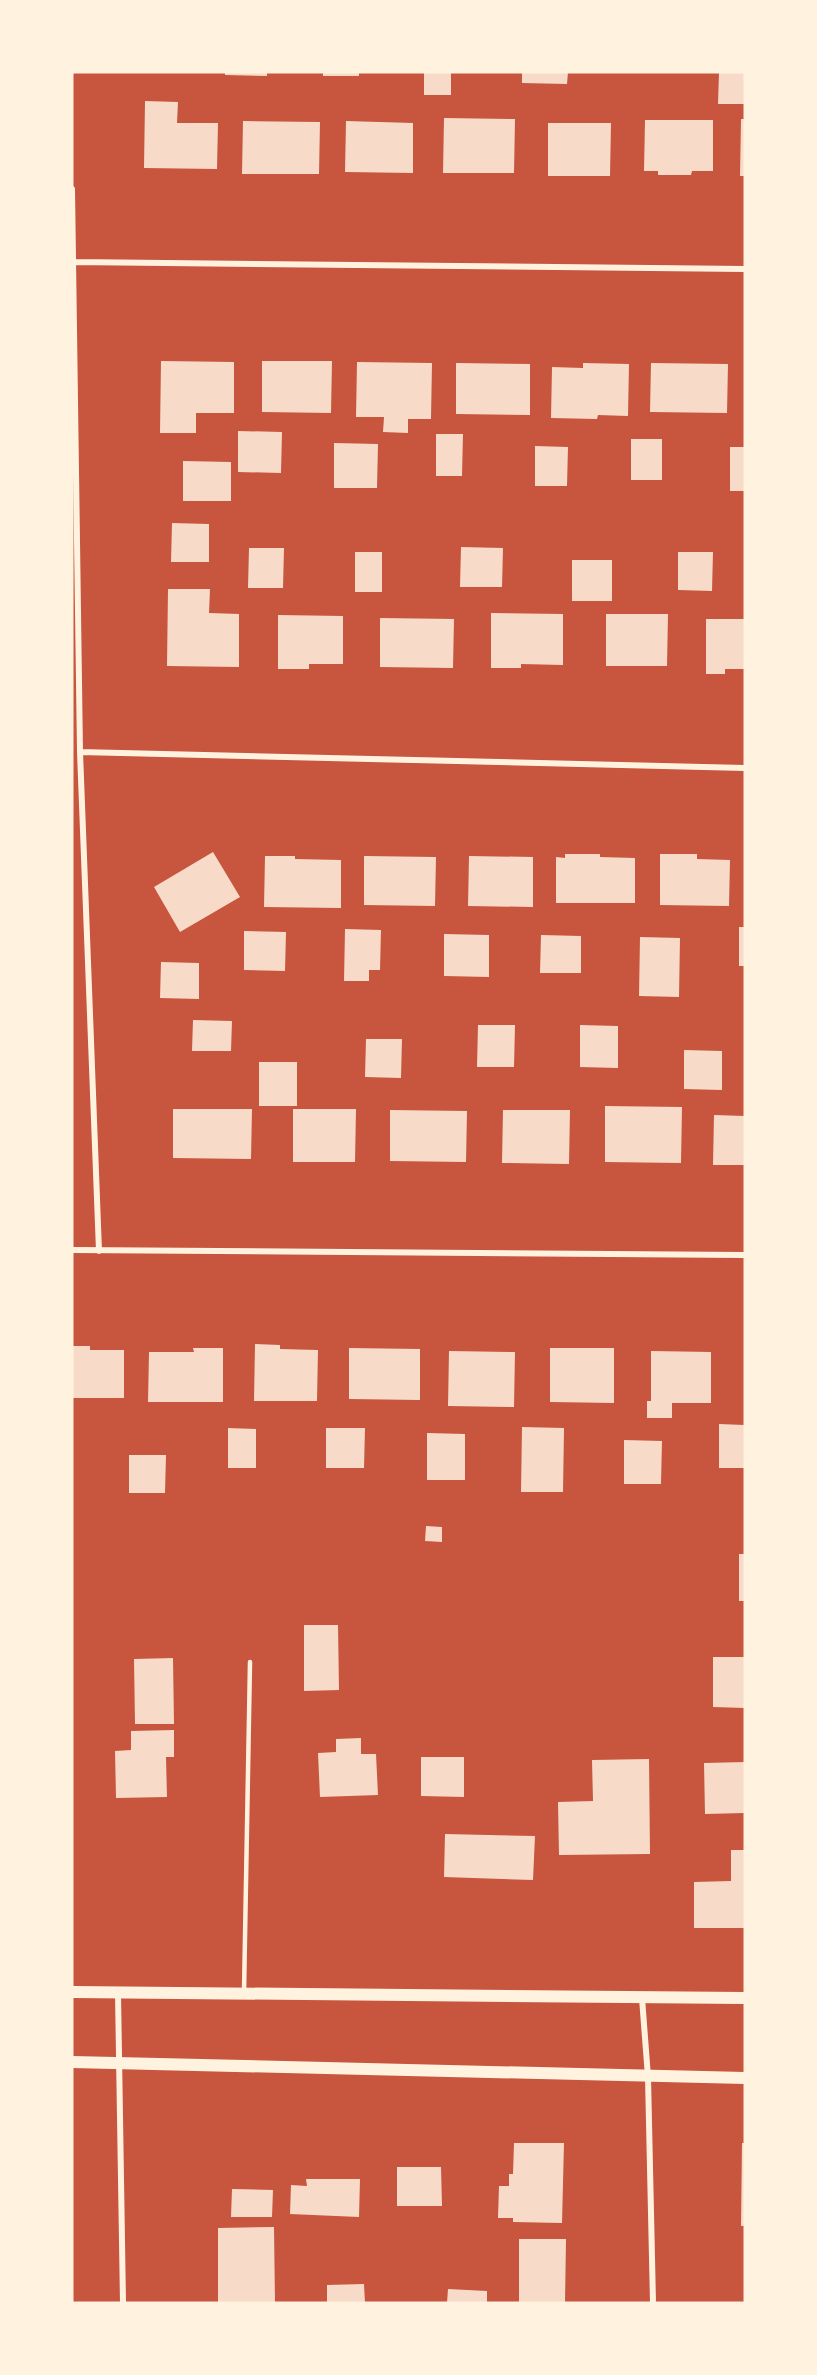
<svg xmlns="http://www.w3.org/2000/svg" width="817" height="2375" font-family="Karla,sans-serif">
<rect width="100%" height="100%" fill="#c8553d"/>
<path fill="#f7dbc8" d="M225 72H267V76L225 75Z
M323 72H359V76H323Z
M424 72H451V95H424Z
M522 72H568L567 84 522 83Z
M719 72H745V104H718Z
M145 101 178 102 177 123H218L217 169 144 168Z
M444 118 515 119 514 173H443Z
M741 119H745V176H740Z
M645 120H713V171H692L691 175H658V171H644Z
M243 121 320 122 319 174H242Z
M346 121 413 123V173L345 172Z
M548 123H611L610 176H548Z
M161 361 234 362V413H196V433H160Z
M262 361H332L331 413 262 412Z
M357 362 432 363 431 419H408V433L383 432 384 417H356Z
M456 363 530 364V415L456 414Z
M583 363 629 364 628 416 598 415 597 419 551 418 552 367 583 368Z
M651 363 728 364 727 413 650 412Z
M238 431 282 432 281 473 238 472Z
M436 434H463L462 476H436Z
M631 439H662V480H631Z
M334 443 378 444 377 488H334Z
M535 446 568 447 567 486H535Z
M730 447H745V491H730Z
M183 461 231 462V501H183Z
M172 523 209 524V562H171Z
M461 547 503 548 502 587H460Z
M249 548H284L283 588H248Z
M355 552H382V592H355Z
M678 552H713L712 591 678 590Z
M572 560H612V601H572Z
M168 589H210L209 613 239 614V667L167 666Z
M491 613 563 614V665L521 664V668H491Z
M606 614H668L667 666H606Z
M278 615 343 616V664H309V669H278Z
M380 618 454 619 453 668 380 667Z
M706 619H745V669H725V674H706Z
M213 852 240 897 180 932 154 887Z
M565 854H600V857L635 858V903H556V857L565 858Z
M660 854H697V859L730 860 729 906 660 905Z
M265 856H295V859L341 860V908L264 907Z
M364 856 436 857 435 906 364 905Z
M469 856 533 857V907L468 906Z
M739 927H745V966H739Z
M345 929 381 930 380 970H369V981H344Z
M244 931 286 932 285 971 244 970Z
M444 934 489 935V977L444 976Z
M541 935 581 936V973H540Z
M640 937 680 938 679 997 639 996Z
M161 962 199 963V999L160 998Z
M193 1020 232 1021 231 1051H192Z
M478 1025H515L514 1067H477Z
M580 1025 618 1026V1068L580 1067Z
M366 1039H402L401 1078 365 1077Z
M684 1050 722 1051V1090L684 1089Z
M259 1062H297V1106H259Z
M605 1106 682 1107 681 1163 605 1162Z
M173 1109H252L251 1159 173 1158Z
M293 1109H356L355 1162H293Z
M390 1110 467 1111 466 1162 390 1161Z
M503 1110H570L569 1164 502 1163Z
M714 1115 745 1116V1165H713Z
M255 1344 280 1345V1349L318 1350 317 1401H254Z
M72 1346H90V1350H124V1398H72Z
M193 1348H223V1402H148L149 1352H194Z
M349 1348 420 1349V1400L349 1399Z
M550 1348H614V1403L550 1402Z
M449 1351 515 1352 514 1407 448 1406Z
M651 1351 711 1352V1403H672V1418H647V1401H651Z
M719 1424 745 1425V1468H719Z
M522 1427 564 1428 563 1492H521Z
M228 1428 256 1429V1468H228Z
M326 1428H365L364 1468H326Z
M427 1433 465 1434V1480H427Z
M624 1440 662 1441 661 1484H624Z
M129 1455H166L165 1493H129Z
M426 1526 442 1527V1542L425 1541Z
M739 1554H745V1601H739Z
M304 1625H338L339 1690 304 1691Z
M713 1657H745V1708L713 1707Z
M173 1658 174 1724H135L134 1659Z
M174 1730V1757H166L167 1797 116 1798 115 1751 131 1750V1731Z
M361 1738V1754H376L378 1795 320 1797 318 1753 336 1752V1739Z
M421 1757H464V1797L421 1796Z
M649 1759 650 1854 559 1855 558 1802 593 1801 592 1760Z
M745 1762V1813L705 1814 704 1763Z
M445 1834 535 1836 533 1880 444 1877Z
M731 1850H745V1928H694V1882L731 1881Z
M514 2143H564L562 2223 513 2222V2218H498L499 2186H509V2174H513Z
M742 2143H745V2226H741Z
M397 2167H441L442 2206H397Z
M306 2179H360L359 2217 290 2214 291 2185 307 2186Z
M232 2189 273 2190 272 2217H231Z
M274 2227 275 2303H218V2228Z
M519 2239H566L565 2303H519Z
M364 2284 365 2303H327V2285Z
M448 2289 487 2291V2303H447Z"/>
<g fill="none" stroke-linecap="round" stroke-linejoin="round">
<path stroke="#fff3e0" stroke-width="4.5" d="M244 1993 250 1662"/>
<path stroke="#fff3e0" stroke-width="6" d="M72 189 80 752 99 1251
M74 262 745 269
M80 752 745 768
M72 1250 745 1255
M118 1993 123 2303
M642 1998 648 2077 653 2303"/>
<path stroke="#fff3e0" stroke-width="12" d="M72 1992 745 1998
M72 2062 745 2078"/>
</g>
<rect width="817" height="2375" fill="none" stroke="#fff3e0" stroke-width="147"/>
</svg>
